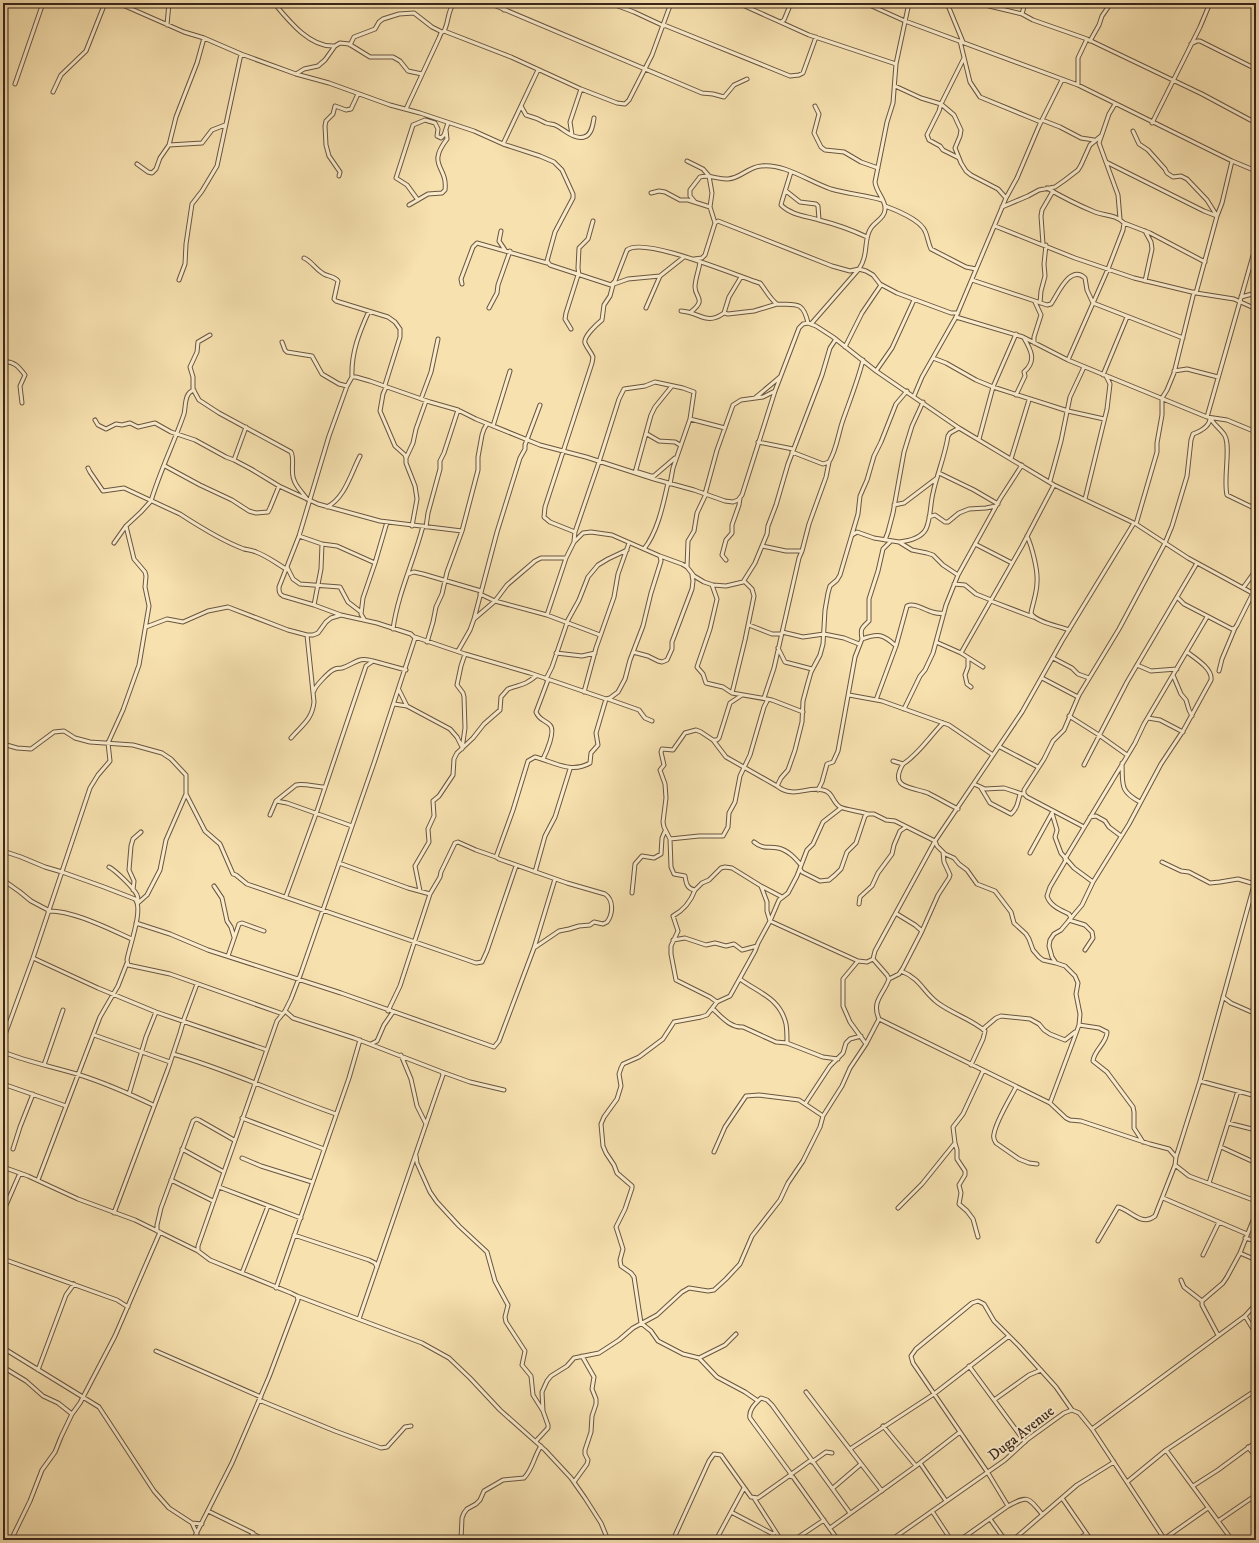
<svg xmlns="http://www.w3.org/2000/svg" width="1259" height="1543" font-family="'IM FELL DW Pica',serif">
<rect width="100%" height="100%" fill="#f7e1af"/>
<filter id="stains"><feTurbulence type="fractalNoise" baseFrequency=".005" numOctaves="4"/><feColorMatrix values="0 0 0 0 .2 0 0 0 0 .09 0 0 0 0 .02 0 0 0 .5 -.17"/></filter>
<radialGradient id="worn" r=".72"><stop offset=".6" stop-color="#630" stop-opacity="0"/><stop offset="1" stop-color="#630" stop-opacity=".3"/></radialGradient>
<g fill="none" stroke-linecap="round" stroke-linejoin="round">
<defs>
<path id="minor" d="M118 3 184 32 204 38 241 54 296 74 329 83 390 105 420 113 474 131 503 144 540 156 554 162 562 170 573 194V198L555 232 547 261 550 265 611 285 615 281 627 250C644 236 737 276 760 283 766 290 770 299 777 304 795 305 803 300 808 323
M274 3C288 20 310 48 335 46
M489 3 702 93 713 94 724 97 734 85 747 79
M610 3 634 12 664 26
M738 3 809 35 896 64
M865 3 905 21 1078 85 1232 161 1256 171
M947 3 963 42
M985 3 989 6 1022 14 1033 20 1087 39 1202 94 1256 123
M504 10 508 3
M1022 14 1025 3
M781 22 784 20 791 3
M167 25 169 3
M664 25 790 76 799 75 803 73 816 37
M444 31C449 22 447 12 454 3
M960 41 970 82 980 97 1041 122
M1090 41 1099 25 1102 16 1111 3
M1191 44 1197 41H1200L1256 69
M350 45 354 37 375 29 379 22 383 19 399 14 414 13 432 27 442 32
M296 74 304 69 318 66 325 60 335 46 340 43 349 44 370 57H393L400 61 408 71 422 74
M15 84 43 3
M1078 85V58L1087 39
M895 86 921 98 941 104 954 115 961 130 960 136 955 148 961 163 966 171 971 175 998 189 1006 198
M53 92 61 75 86 51 105 3
M1115 104 1109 114 1099 143 1118 195 1120 219
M521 106 526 115C534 117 539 119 546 123 549 124 553 124 555 125 564 129 574 140 584 137 592 135 593 124 594 118
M815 106 819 114 814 133 821 147 825 150 844 152 861 162 878 168
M406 109 439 38 441 33 444 31 511 57 581 89 617 103 625 104 629 100 652 55 671 3
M1042 120 1060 127 1081 138 1094 140
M1152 123 1200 27 1210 3
M1133 131 1139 144 1148 150 1165 169 1167 173 1173 177 1181 176 1187 179 1207 200 1217 216 1196 293
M572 135 570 122 581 89
M503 144 538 70
M169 145 202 143 212 130 225 125
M959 158 943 150 940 146 929 140 927 135 939 111 941 104 964 58
M687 161 703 169 709 176 712 193 710 207 715 223
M1106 162 1204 211 1217 216 1222 203 1232 161
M137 164 148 172 152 173 156 169 160 158 169 145 176 117 197 63 204 38
M791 172 782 201 781 205C791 215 806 216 819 220 835 224 852 230 867 237
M339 176 340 172 329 156 326 145 325 126 326 121 333 114 335 106 346 110 351 109 358 94
M1047 188C1062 197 1078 205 1095 212 1105 216 1115 214 1124 223L1123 230 1108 269 1068 360
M786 191 800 202 816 204 818 206 819 220
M651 193 659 191 665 192 680 200H688L710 207
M418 200 407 185 396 178 413 125 425 120 435 123 438 129 437 136 441 138 444 135 448 123
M695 202 690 196V190L700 177C709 174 719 180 728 179 741 178 748 167 761 166 784 163 810 182 831 189 848 194 866 195 882 200
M409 205 428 194 442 193 445 190C448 166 426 166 447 139L446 130
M885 206C896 210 920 220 925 231 928 237 928 243 931 249L966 267 976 269
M1002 207 1028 196 1039 190 1055 187 1065 180 1078 170 1081 165 1090 145 1101 136
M1124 223 1150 233 1205 262
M995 226 1075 258 1134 278 1196 293 1234 299 1256 309
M501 231 499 241 505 250
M1145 231 1151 242 1152 249 1145 281
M1043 244 1041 216 1042 210 1053 191
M304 258C311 261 315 268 321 272 326 277 333 275 338 281L334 299 336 301 388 317 395 322 400 329V337L385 385
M694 259 702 258 705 255 715 223 718 221 832 266 850 271 859 269 866 271 873 275 880 284 897 293 951 313H958
M579 275 578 268 579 248 588 239 593 221
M179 280 185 264 186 244 192 204 202 191 217 166 241 54
M972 280 1047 305 1051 304C1058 294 1070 264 1085 278L1087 290 1093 303 1183 338
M462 284 461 279 473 247 477 243 547 263
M614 284 628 279 660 276 684 257
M1241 297 1256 293
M1040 303 1041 291 1045 276 1044 264 1046 245
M489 308 497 293 498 285 510 251
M646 308 660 276
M681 311C700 312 706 326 724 313L728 314 754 311 777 304
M691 312C707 299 695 298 695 287 695 279 699 270 700 262
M724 313 729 297 741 277
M956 317 1023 337 1068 360 1207 417 1227 420 1256 432
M811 324 859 269C861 266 863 262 864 258 867 248 865 236 871 228 875 222 886 217 885 208 885 199 876 192 875 182L887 122 893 103 896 64 909 3
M571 329 565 319 566 313 578 275
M210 335 198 342 197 352 190 367 193 377V389L199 400 219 413 291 452C295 460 290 471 294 480 296 487 303 493 307 499
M282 342 285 350 287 352 312 356 322 374 339 384 347 386
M1034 343V337L1041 315 1035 302
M845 347 862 313 881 285
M933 358 946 363 976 380 993 387 1068 411 1104 419
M3 362C13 360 19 367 25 375L20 386 22 403
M876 371 892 348 914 300
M1174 371 1187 369 1218 377
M1103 375 1127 317
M352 377C351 353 359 333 369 311
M386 387 383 394 380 411 395 446 405 455 406 458
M1016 395 1025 376 1024 372C1037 361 1031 350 1024 338
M914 396 922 377 956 317 1006 198 1017 178 1039 126 1062 80
M755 398 780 377
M421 399 431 372 438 339
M1207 417 1256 245
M690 419 725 428
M1211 419C1215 426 1222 430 1225 436 1231 448 1223 479 1227 495L1256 509
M95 420 98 425 106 429 116 424 122 425 130 423 138 427 155 423 171 432 195 440 226 457 234 460 251 469 279 486 318 504 380 521 462 531
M493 426 510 371
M647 434 659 441 675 442 680 445
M979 439 993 387 1016 334
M758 442 793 449
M792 452 823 464 829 462C837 449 838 434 843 420 850 400 858 380 863 360
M1011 459 1029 400
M234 460 246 427
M165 466 200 485 232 500 249 511 256 513 268 512 270 508 279 486
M88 468 90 472 103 491 124 488 180 514C200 527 222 541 244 549 248 550 252 550 256 552 267 556 276 563 286 569
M638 472 651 476H654L675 458
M635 473 651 415 655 407 672 386
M939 473 974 490 998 504
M1050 481 1061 441 1070 397 1084 367
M705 494 717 450 733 405 741 400 763 397 775 391
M1085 499 1107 409 1110 384 1106 376
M894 505 904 503 937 478
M327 507C345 498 351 473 360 456
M929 517 935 515 945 522H948L959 513 969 509 986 508 996 506
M1134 523 1062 641 1022 712 935 841 875 951 873 959 887 975 889 979C884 994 871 1001 879 1019L1050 1103 1066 1118 1070 1120 1081 1121 1150 1144 1169 1149 1176 1157 1175 1165 1189 1176 1256 1201
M1136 524 1157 452V443L1162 415V398L1167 390 1174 373 1194 292
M412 526 417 499 415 486 406 463V458L413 443 416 429 426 401
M426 527 428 513 440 469V461L444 453 458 410
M575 532 550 522 544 517 545 507 592 363 593 357C591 352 587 348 585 343 583 337 597 324 602 320L604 305 610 296 613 285
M852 535 857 532 874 538 899 542 912 550 927 553 933 555 943 565 958 575
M299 536 322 544 337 546 375 563
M1027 536C1032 547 1038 570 1037 582 1037 593 1033 602 1031 613 1035 622 1059 626 1069 630
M885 540 888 532 893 513 904 452 912 426 923 402
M574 541 575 532 599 462 619 399 624 389 645 386 655 382 683 388 694 392 690 419 673 468 670 484
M899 542C909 541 921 538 926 529 931 518 930 505 933 493 937 474 945 456 948 436L950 433 959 428
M114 543 126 526 141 512 151 501C160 471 174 443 184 414 186 406 184 393 194 390
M975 544 1012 563
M762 546 786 551H802L809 524 826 477 829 462
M644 549C658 531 663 505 668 483
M726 560 722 555 726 540 732 533V525L739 505 740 498
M287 567 293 579 300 584 340 587 348 602 361 612
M687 567 688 541 694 531 697 513 706 494
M408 574 414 572 423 574 481 591
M954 584 965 585 976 594 991 600
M712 585 717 599 710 629 697 667 703 674 706 683 723 687 732 693 772 700 803 712
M1243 588 1256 570
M480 594 495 601 547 615 600 635
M1177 597 1184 604 1232 629 1235 628 1237 625 1253 593
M991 601 1033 617
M314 605 321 569 322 544
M547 615 566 558 574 542 583 533 591 532 612 535 660 556 682 564 687 567 694 576 704 582 713 585 726 586 743 582 755 563 762 546 767 534 768 526 776 505 788 464 822 375 830 348 836 339
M364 619 361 614 363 598 375 563 387 522
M474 619 495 601 507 585 535 561 541 558H566
M749 625 772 634H781
M146 627 167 619 183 622 208 611 228 607 288 630 307 635H313L318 633 326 622 331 618 341 615
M393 629C398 593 414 561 423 526
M782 632 803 637 824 634 844 638 859 644
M415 637 465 654 530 673 606 699 610 698 618 692 625 679 630 660 643 626 651 593 661 561 660 556
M862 639C860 628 862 628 869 621V599L878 571 883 549 891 541
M427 642 433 622 436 607 442 594 447 572 462 531 478 470V457L482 435 484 429 487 424
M936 642 961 653 983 667
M778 648 785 662 812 669
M458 651 470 630 474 619 497 532 520 458 525 449V445L540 405
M633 652 648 656 658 661 662 662 667 660 672 649V642L692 589 693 581 692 575
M556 653 582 656 595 653
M961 653 1022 546 1054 485
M968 658V667L965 675 967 684 971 687
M1053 658 1072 668 1078 674 1089 678
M1137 665 1151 671 1177 669
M1219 671 1222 659 1235 628
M1173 675 1181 694 1186 700 1189 710 1192 716
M1042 678 1078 697
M546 679 552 667 568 620 579 600 588 577 598 565 608 559 627 550
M399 690 407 706
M314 691C315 686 329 672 333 670 336 668 339 668 342 668 355 664 358 656 373 661
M584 692 596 648 614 597 618 574 629 543
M732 693 745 640 754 596 752 589 744 581
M849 695 882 701 949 725 993 755
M764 698 774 668 799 558 802 551
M608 699 639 710 645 718 652 721
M876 700 896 646 907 606C917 601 930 616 944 613
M394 704 407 706 450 729 457 737 462 747
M904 709 920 676 925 670 933 653 946 605 958 575 1000 499 1022 465
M1069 716 1099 735 1127 755
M1148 718 1160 720 1183 732
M291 738C302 725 312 720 314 702L307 635
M713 740H717L719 738 730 703 742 695
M3 744 17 748 31 749 54 732 64 731 75 738 90 742 133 745 162 753 171 759 186 775V794L205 831 220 844 233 874 236 875 247 884 476 963 482 962 487 951 516 866
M1000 747 1038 767
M462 749 465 728 464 697 463 693 457 685 461 666 465 654
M543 759C546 753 556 731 550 725 545 720 539 720 536 712L548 680
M893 761 903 764C919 754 929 737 943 723
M1122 763C1123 784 1119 791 1140 802
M903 764C888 789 913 787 928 793 938 798 948 804 958 809
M1084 765 1127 682 1197 563
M974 784 985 789 1004 788 1022 794
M777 786 781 778 788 770 795 750 802 722 803 701 807 686 811 672 820 655 823 644 825 610 828 593 830 586 837 580 840 575 858 514 860 496 867 480 874 456 881 442 896 404 907 391
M981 788 990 803 1011 814C1017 809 1018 802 1020 794
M818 790 822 782 827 764 833 762 838 751 855 657 862 639C878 633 883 634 896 646
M276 801 287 803 352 826
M1052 813 1057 830 1055 837 1061 853 1074 868 1093 882
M868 814C860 811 846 810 840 807 832 802 833 792 823 790 806 786 794 799 777 786L726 757 713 740 701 732 696 730 685 733 673 750 662 749 661 752 664 765 660 770 665 784 666 798 663 822 664 827 670 839 671 867 674 874 685 876C686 883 687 889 695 890L702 883 709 880 721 868 725 867 732 868 761 886 767 902V911L770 921 858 961 867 962 873 959
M270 815 276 801 296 785C304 783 316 787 325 787
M1090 817 1096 816 1105 821 1109 827 1121 836
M1084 827 1027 797 1024 794V790L1044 759 1053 741 1064 730 1079 695 1119 629 1165 543 1172 526 1187 476 1191 440 1193 434C1201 431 1210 426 1210 418
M670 839 699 836H723L728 827 729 813 735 802 740 776 750 755 764 707 768 699
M754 842C764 850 768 846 778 848 788 850 795 858 801 865
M3 851 21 857 45 867 62 872 104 887 135 899C144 909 129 947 127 960L128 965 170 974 283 1014
M1030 853 1052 813
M1065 859 1135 743 1144 724 1207 617
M1066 860 1050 887 1047 896C1050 906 1061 910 1069 914L1071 918
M1162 862 1181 871 1189 872 1210 883 1220 882 1238 879 1255 884
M339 863 408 888 430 894 400 986 388 1011
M109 867C115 870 134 888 137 895 138 897 138 899 138 901
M800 869 802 872 820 881 829 880 835 875 841 869 847 852 856 843 865 816 868 814H874L886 820 895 821 935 841 937 846 945 854 954 858 959 864 967 870 977 884 995 891 1011 912 1014 923 1026 934 1029 939 1033 950 1039 957 1043 960 1056 963
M535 872 545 836 555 817 570 769
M3 880 20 892 31 901 48 910
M214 886 222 898 227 921 231 927 234 937
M761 886 782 897
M133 890 134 881 129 870 131 846 133 839 141 832
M695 890C691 901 684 910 673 916L678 931 671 946V954L676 980 710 997 717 1002
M420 891 415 866 429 842 428 829 434 816 433 801 439 796 453 775 454 759 457 753 473 738 484 724 500 710 501 697 508 689C521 684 524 686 536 676
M632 893 635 864 642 856 654 858 661 854 662 838 665 831
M430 894 440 877 441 872 455 843 458 842 476 850 496 857
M286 896 316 814 366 666 373 661 406 670
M138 903 147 895 160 870 166 840 186 794
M859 904 860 897 872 886 878 873 892 854 894 845 900 831 906 827
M48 911C72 910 109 929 132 939
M897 914 915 925 922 931
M1069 920 1085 925 1092 932 1093 938 1085 950
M136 923 170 934 208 950 341 993 494 1047 499 1041 534 948 555 879
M673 940 685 938 706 945 715 943 726 946 734 944 742 950 757 946
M534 948 559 931 569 929 579 926 590 925 594 922 603 924 607 922C613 914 614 900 605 894L567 883 499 859 496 857 513 810 528 761 535 757C554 762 571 774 590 763L591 753 598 745 596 733 606 699
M228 956 239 924 242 923 264 931
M33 958 98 988 156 1012 267 1050
M858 961 843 979V1006L850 1022 866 1044
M901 971C921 979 923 992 938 1003 953 1014 971 1019 985 1031L983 1039 971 1065
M740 979C759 993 780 998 786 1024 787 1030 787 1037 787 1043
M889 979 899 974 903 968 922 931 938 895 949 878 950 875 944 862 943 852
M1223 997 1231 1003 1256 1014
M713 1009C721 1016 730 1028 743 1027L776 1042 787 1043 823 1057 838 1059
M285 1011 293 1018 354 1038 442 1072 443 1075 437 1092 359 1319
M1079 1025 1099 1028 1107 1032C1107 1043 1094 1050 1093 1061L1107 1072 1133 1107 1134 1112V1128L1143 1142
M983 1029 996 1018 1001 1016 1030 1019 1039 1024 1044 1030 1050 1034 1065 1040 1075 1032
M94 1035 170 1062
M3 1040 33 958 90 788 98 775 110 761 108 743 123 710 139 665 149 606 145 587 146 576 145 572 134 559 126 526
M371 1044 377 1041 384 1025 393 1012
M3 1052C28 1062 54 1067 80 1075 105 1083 130 1094 153 1105
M173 1054C229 1070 281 1095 336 1114
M401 1055 411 1079 417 1106 426 1124
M44 1065 63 1010
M442 1072 470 1082 504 1090
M1200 1081 1256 1096
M3 1084 66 1106
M1016 1087C1010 1099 996 1121 994 1134 993 1137 994 1140 996 1143L1019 1159 1029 1163 1037 1164
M129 1094 146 1037 156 1012
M1050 1103 1075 1036 1079 1025 1080 1014 1076 994 1078 983 1075 976 1065 966 1056 963 1052 957 1049 946 1050 940 1054 934 1061 930 1082 905 1093 882 1129 824 1161 764 1183 731 1211 680C1213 669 1195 658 1187 652
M805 1104 830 1066 843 1053 846 1043 850 1039 861 1036
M242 1118 324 1149
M1228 1123 1256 1130
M955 1143 957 1150V1159L965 1171V1175L959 1185 961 1193 959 1204 967 1211 973 1219 978 1237
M1221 1147 1256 1163
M13 1149 20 1127 33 1094
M182 1149 224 1172
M714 1152 725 1127 746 1096 759 1095 799 1100 823 1116
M416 1156 417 1163 430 1192 437 1202 459 1226 487 1252 495 1281 508 1305 505 1317 506 1322 525 1351 522 1365 531 1376 533 1395 543 1411 548 1425V1428L536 1441
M1176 1157 1200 1081 1256 878
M242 1158 261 1166 312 1182
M3 1167 28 1176 78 1199 135 1220 198 1251
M38 1180 100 1017 118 986 127 963
M171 1180 213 1201
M1209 1183 1238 1091
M219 1187 301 1218
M1163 1198 1247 1234
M898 1208 922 1184 955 1143 953 1127 963 1114 983 1071
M3 1212 20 1173
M114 1213 168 1069 180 1033 184 1019 197 984
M157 1231V1225L161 1208 193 1121 196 1119 199 1120 234 1140
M294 1235 369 1260 375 1263 377 1267
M1245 1238 1256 1241
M1098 1241 1118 1207C1131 1210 1141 1227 1155 1216L1175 1165
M1240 1253 1256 1260
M1203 1255 1219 1222
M3 1259 117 1300 128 1307
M242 1273 268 1206
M1181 1280 1184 1287 1202 1301
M276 1288 349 1078 360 1040
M297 1296 422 1343 449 1358 470 1378 500 1410 545 1450 571 1478 585 1498 601 1523 608 1540
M1256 1304 1245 1316 1256 1334
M1218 1335 1202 1305V1301L1223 1283 1227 1277 1240 1253 1256 1213
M3 1348 99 1407 154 1491 169 1508 192 1523
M156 1351 261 1397
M699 1358 725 1345 736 1334
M969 1366 1025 1442
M3 1367 26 1381 43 1396 58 1403 72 1414
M38 1370 66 1295 74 1284
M806 1392 882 1491
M259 1400 335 1431 381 1448 387 1447 405 1427 411 1426
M994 1400 1029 1375 1041 1370
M758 1401 745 1392 717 1377 699 1358 683 1354 658 1341 651 1331 641 1323 634 1277 631 1273 621 1266 620 1260 623 1249 616 1227 625 1209 632 1188V1186L617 1173 614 1165 606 1153 603 1146 601 1124 604 1117 617 1099 621 1086 619 1074 621 1068 623 1064 639 1057 663 1039 674 1022 701 1017 707 1015 717 1002 730 996 755 951 758 943 770 921 779 900 788 893 797 876 807 850 813 844 823 822 841 808
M543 1411 542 1392 547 1381 551 1376 567 1366 574 1358 599 1353 619 1340 633 1328 657 1315 682 1292 689 1288 708 1291 714 1290 726 1279 740 1264 752 1236 780 1200 788 1183 803 1161 820 1127 823 1116 842 1086 850 1068 866 1044 879 1019
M883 1426 916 1466
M1092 1429 1245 1316
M1248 1447 1256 1457
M850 1449 934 1394 1009 1336
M1166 1450 1232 1540
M812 1462 826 1452 832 1453
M920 1463 946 1501
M791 1474 750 1418C748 1410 756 1403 761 1398L767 1400 772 1405 850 1513
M790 1475 811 1460
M574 1482 587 1464 588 1460 585 1454V1450L591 1432 592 1416 596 1404V1399L592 1389 594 1377 582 1356
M1127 1482 1166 1450 1256 1390
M1193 1486 1218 1470 1256 1442
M833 1488 861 1464
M754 1498 781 1540
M1062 1498 1091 1540
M208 1511 253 1533 250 1540
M932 1511 951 1540
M731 1512 773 1534
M1042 1514C1028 1497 1028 1495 1008 1506L988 1473 913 1363 911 1356 916 1349 972 1303 978 1301 984 1304 994 1321 1019 1346 1056 1387 1072 1410
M990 1519 1005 1540
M1218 1521 1256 1495
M830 1528 916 1466 960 1432
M197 1534 192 1523 202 1524
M253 1534 265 1540
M1164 1539 1208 1508
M11 1540 30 1501 42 1470 55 1452 61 1437 72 1414 80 1403 115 1336 160 1232
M193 1540 232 1463 269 1377 298 1300 297 1296 291 1293 210 1260 198 1251V1246L277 1021 285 1011 291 999 301 973 374 763 415 638 411 634 377 623 341 615 314 605 283 596C279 594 279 591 279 587L299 536 329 436 347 386 352 377H356L370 381 430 402 458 410 476 419 540 445 586 457 654 479 694 490 725 501 733 502 738 500 742 495 775 391 799 328 803 324 808 323 816 326 833 337 876 371 959 428 1054 485 1136 524 1188 558 1256 595
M461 1540 462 1518 464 1513 467 1509 476 1504 480 1500 484 1491 503 1480 524 1478C533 1469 534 1456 541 1446
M673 1540 709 1461 714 1454 721 1455 751 1497 758 1498 789 1476 793 1477 838 1540
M716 1540 744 1488
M770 1540 774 1533
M794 1540 824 1520
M891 1540 1005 1460 1028 1439 1064 1413 1072 1410 1079 1413 1092 1429 1165 1540
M960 1540 1008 1506
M1013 1540 1077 1485 1114 1462
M1077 1540 1086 1534"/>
</defs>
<use href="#minor" stroke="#695542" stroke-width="5"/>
<use href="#minor" stroke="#faeccb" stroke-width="3"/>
</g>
<g text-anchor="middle" stroke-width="4" stroke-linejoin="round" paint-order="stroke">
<g font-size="15" fill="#3a261d" stroke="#faeccb">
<text transform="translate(1021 1433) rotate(-38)" y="5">Duga Avenue</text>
</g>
</g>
<rect width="1259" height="1543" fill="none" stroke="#f7e1af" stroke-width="16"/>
<rect x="4" y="4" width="1251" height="1535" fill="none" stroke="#3a261d" stroke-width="2"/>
<rect x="8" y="8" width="1243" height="1527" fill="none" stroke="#3a261d"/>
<rect width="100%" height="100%" filter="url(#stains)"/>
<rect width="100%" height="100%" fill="url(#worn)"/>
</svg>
